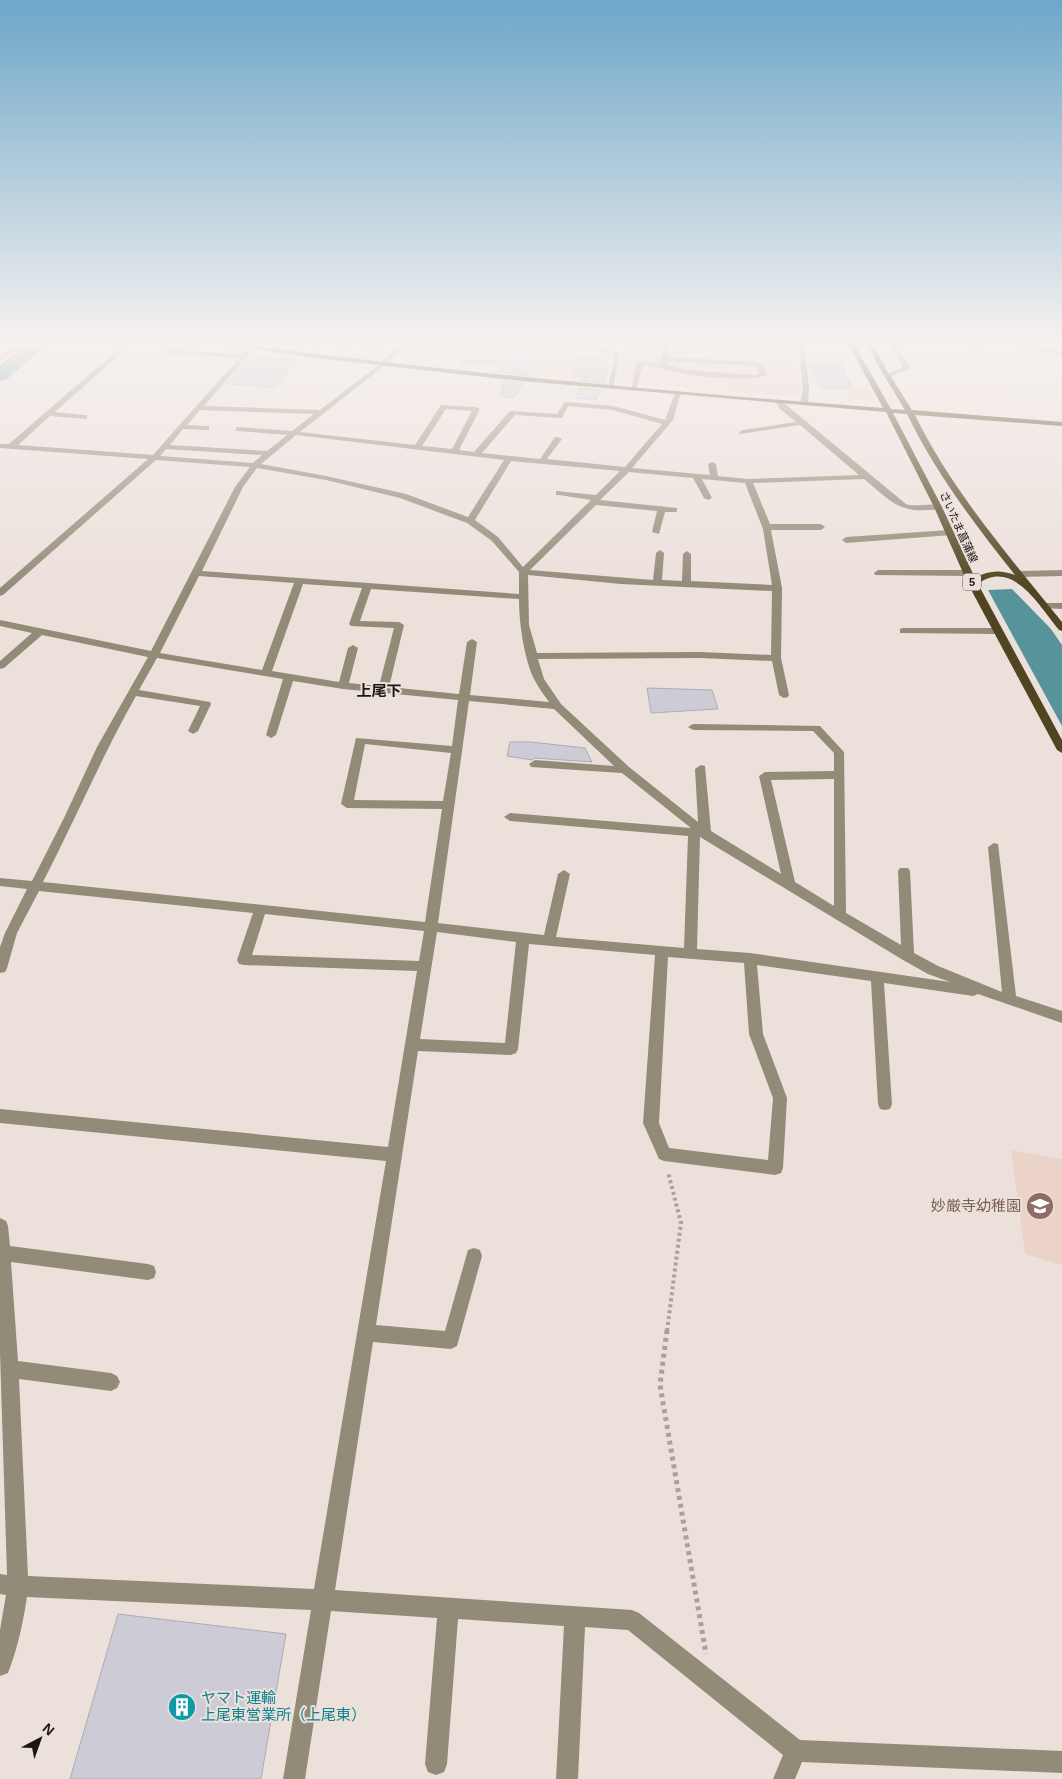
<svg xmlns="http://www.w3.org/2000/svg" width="1062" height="1779" font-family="Helvetica,'Noto Sans JP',sans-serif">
<rect width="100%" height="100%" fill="#ece0db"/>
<path fill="#e4d2c8" d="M580 340H797L801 388 798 397 619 383 625 350Z
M554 342 612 355 607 382 499 372 500 346H554Z
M390 346 380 356 373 357 363 356 367 352 353 350 346 355 326 352 328 350Z"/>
<path fill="#ecd3ca" d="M1011 1150 1062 1159V1265L1025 1254Z"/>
<path fill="#e3d9b5" d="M859 386 868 387 876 398 875 400 833 396Z"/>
<path fill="#56939a" d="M1012 589 1051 629 1062 645V726L988 590Z"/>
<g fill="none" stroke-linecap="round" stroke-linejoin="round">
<path fill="#56939a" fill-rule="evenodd" d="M32 340H52L7 379 0 381V365Z"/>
</g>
<path fill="#cdcbd5" stroke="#adabb5" d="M422 340H536V367L530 376 503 373 504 364H460L461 356 421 351V349L498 348 500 344 496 341Z
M578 356 608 357 604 383 583 381 585 377 573 376Z
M249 357 296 360 276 387 226 384Z
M809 363H841L852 388H821Z
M503 381 522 383H524L514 398 501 396Z
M580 388 601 390 596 400 575 398Z
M647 688 712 690 718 709 651 713Z
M510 742H531L585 748 592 762 535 758 532 760 507 756Z
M118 1614 286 1634 261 1779H70Z"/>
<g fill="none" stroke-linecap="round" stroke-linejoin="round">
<path stroke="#aaa09c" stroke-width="2" stroke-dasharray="1 1" stroke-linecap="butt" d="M683 340 777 344"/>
<path stroke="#aaa09c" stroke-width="4" stroke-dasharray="3 3" stroke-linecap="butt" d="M667 1331 681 1223 668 1172"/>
<path stroke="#aaa09c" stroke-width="5" stroke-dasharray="4 4" stroke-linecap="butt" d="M667 1330 660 1385 706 1654"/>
<path fill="#928b78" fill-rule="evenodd" d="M20 340H27L0 362V357Z
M129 340H136L55 412 84 415H87V419L50 416 18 445 153 455 239 358 165 353 164 352 167 350 242 354 255 340H261L204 406 320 410 380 364 404 340H410L408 343H496L498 344V346L404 347 384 366 300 432 415 445 441 405 476 407 480 409 459 450 474 452 510 411 557 414 564 403 566 402 613 406 665 420 675 393 678 391 681 393 673 420 632 468 710 475 708 464 712 462 716 464 718 476 748 479 859 475 800 425 740 434 739 432 743 430 796 422 780 409 775 401 779 399 906 504C917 508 933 501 942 507 938 510 933 510 927 510 898 513 885 496 864 479L753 483 770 524H821L825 527 821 530H771L782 588 781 658 789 695 788 697 784 698 779 695 772 661 700 658 538 659 544 679 561 704 629 767 698 822 695 769 701 765 705 766 711 831 781 874 759 776 765 772 834 771V753L813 731 693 730 688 727 693 724 820 726 844 752 846 913 901 945 898 871 900 868H908L910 871 914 953 938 966 1002 992 988 847 994 843 998 844 1016 996 1062 1011V1023L978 994 973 996 884 983 892 1104 890 1109 885 1110 880 1109 878 1104 871 981 757 965 763 1034 787 1098 783 1168 781 1173 775 1175 664 1161 659 1159 643 1123 655 955 529 944 518 1049 516 1053 511 1055 418 1051 376 1325 445 1331 468 1250 474 1248 480 1250 482 1256 457 1346 451 1349 373 1342 335 1590 632 1610 639 1613 800 1740 1062 1751V1773L802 1762 795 1779H773L783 1755 628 1630 585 1627 578 1779H556L564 1626 458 1619 447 1764 444 1772 436 1775 428 1772 425 1764 437 1618 331 1611 305 1779H283L311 1610 27 1597C23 1622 18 1648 8 1673L0 1676V1630L6 1595 0 1594V1574L7 1575 0 1353V1218L6 1221 8 1226 10 1246 148 1264 154 1266 156 1272 154 1278 148 1280 11 1262 18 1361 111 1373 117 1376 120 1382 117 1388 111 1391 19 1379 28 1576 314 1589 386 1161 0 1123V1109L388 1147 417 971 244 965 239 964 237 960 253 913 39 891 17 933 7 968 5 972 0 973V947L5 933 27 889 0 886V878L32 881 64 818 97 747 148 657 42 635 4 668 0 669V661L32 633 0 626V620L151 651 235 487 250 467 156 460 3 595 0 596V588L148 459 0 448V444H9ZM568 406 613 410 662 424 625 467 547 459 562 439 558 437H555L540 459 482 453 515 415 559 418H562ZM446 409 472 411 452 449 422 446ZM200 410 314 414 292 431 236 427V431H239L287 435 267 451 170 445 183 429 209 430V426H206L187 425ZM296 435 504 460 468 517 406 494 326 476 261 464ZM166 449 262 455 253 463 160 456ZM511 461 620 471 596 495 556 491V495H559L591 500 523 567 498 537 475 520ZM257 468 326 480 400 498 467 523 492 541 519 572V594L202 571 243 487ZM629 472 693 478 704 498 708 500 712 498 702 479 745 483 763 529 772 585 691 581V554L687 551 683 554 682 581 662 580 664 553 660 550 656 553 653 580 530 570 596 505 657 511 652 532 659 534 665 512H677V508L600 500ZM528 575 621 584 772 591 771 655 700 652 537 653 529 625ZM199 576 294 583 262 670 160 653ZM303 584 362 588 349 624 351 626 394 628 379 686 349 683 358 648 353 645 348 648 339 682 272 671ZM371 589 519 599C519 623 524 658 534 679 538 687 544 695 549 702L470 695 477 642 472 639 467 642 459 694 389 687 404 625 399 622 360 621ZM157 658 283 679 266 735 271 738 276 735 293 681 343 689 458 700 452 746 356 738 341 804 347 808 442 809 425 922 43 882C75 820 102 756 136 696L200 706 188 731 193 734 198 731 211 704 210 702 139 690ZM469 701 554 709 614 766 535 760 529 764 531 767 622 773 691 828 510 813 504 817 510 821 688 836 684 948 556 937 570 874 564 870 558 874 544 935 438 923ZM365 744 451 753 443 801 354 800ZM834 779V906L795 882 771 780ZM700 837 903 960 928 974 950 982 750 953 697 949ZM265 914 424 931 419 961 252 955ZM437 932 516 942 505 1043 420 1039ZM668 957 744 963 749 1034 773 1098 768 1160 669 1148 659 1123Z
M312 340H318L320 351 313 358 310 356 314 351Z
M553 340H563L620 353 613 388 608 387 615 355Z
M664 340H670L668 357 760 362 763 364 766 375C756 382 699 377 685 374 670 371 658 367 643 365L636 389 631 390 637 363 640 361 660 363ZM667 361 757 366 759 374 753 375 687 370 666 364Z
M798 340H804L809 389 808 403 804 405 800 403 803 389Z
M886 340H892L910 368 888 378 885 376 886 375 903 367Z
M905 340H940L937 342H908Z
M971 340H977L982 352H978Z
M992 340H1004L1062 351V355Z
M1050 340H1057L1062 343V348Z
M949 530 953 533 952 535 846 543 842 540 846 537Z
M878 570H967L971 573 967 576 875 575 874 573Z
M1062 570V576L1019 577 1015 574 1019 571Z
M1045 603H1062V609L1042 608 1040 606Z
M903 628H997L1002 631 997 634 900 633V629Z"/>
<path fill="#514421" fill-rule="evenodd" d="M197 340H212C435 371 659 391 883 408L846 340H852L891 409 905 410 880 369 865 340H871L886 369 912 410 1062 422V426L915 415C952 491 1009 556 1062 622V631L1059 630C1040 607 1013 558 978 584L1062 740V753L1057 750 968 584 934 507 886 412 522 381 307 357ZM893 413 907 414C935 472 975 525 1015 575 1001 570 989 570 975 578L942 507Z"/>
<path stroke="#aaa09c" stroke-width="2" stroke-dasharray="1 1" stroke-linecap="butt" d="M692 340V342
M752 342V345"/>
</g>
<linearGradient id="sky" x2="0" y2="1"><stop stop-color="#6da7c9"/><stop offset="0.58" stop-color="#f6f1ef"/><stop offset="1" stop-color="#f6f1ef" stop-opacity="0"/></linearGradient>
<rect width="1062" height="589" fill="url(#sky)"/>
<defs>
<symbol id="school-disc" viewBox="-11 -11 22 22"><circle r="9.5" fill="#8d6e63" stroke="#ece0db"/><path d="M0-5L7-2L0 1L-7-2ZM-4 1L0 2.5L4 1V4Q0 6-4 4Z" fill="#fff"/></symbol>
<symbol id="building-disc" viewBox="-11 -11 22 22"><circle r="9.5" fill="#0f9aa8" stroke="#ece0db"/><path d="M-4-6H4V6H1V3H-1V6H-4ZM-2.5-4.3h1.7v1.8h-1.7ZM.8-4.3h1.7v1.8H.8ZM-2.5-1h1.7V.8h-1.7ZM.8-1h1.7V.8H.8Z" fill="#fff"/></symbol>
</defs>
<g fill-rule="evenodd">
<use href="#school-disc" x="1024" y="1190" width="32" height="32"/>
<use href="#building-disc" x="166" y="1691" width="32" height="32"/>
</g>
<g text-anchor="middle" stroke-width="4" stroke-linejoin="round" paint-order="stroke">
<g font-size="11" fill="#1a1614" stroke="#ece0db">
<text transform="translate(959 527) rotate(66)" y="4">さいたま菖蒲線</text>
</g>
<rect fill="#ece0db" stroke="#595350" stroke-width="1" x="963" y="573.5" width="18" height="17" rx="4"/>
<g font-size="11" font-weight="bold" fill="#1a1614">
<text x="972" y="586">5</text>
</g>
<g font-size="15" font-weight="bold" fill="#1a1614" stroke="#ece0db">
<text x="379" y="696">上尾下</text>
</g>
<g font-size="15" fill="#785e54" stroke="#ece0db" text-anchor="end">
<text x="1021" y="1211">妙厳寺幼稚園</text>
</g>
<g font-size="15" fill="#0d838f" stroke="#ece0db" text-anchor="start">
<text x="201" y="1703">ヤマト運輸<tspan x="201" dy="17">上尾東営業所（上尾東）</tspan></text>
</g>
</g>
<g transform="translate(40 1739) rotate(41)" stroke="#ece0db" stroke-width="4" paint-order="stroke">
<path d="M0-4L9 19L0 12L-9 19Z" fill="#1a1614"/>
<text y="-8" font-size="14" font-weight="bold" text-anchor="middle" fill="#1a1614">N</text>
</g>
</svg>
